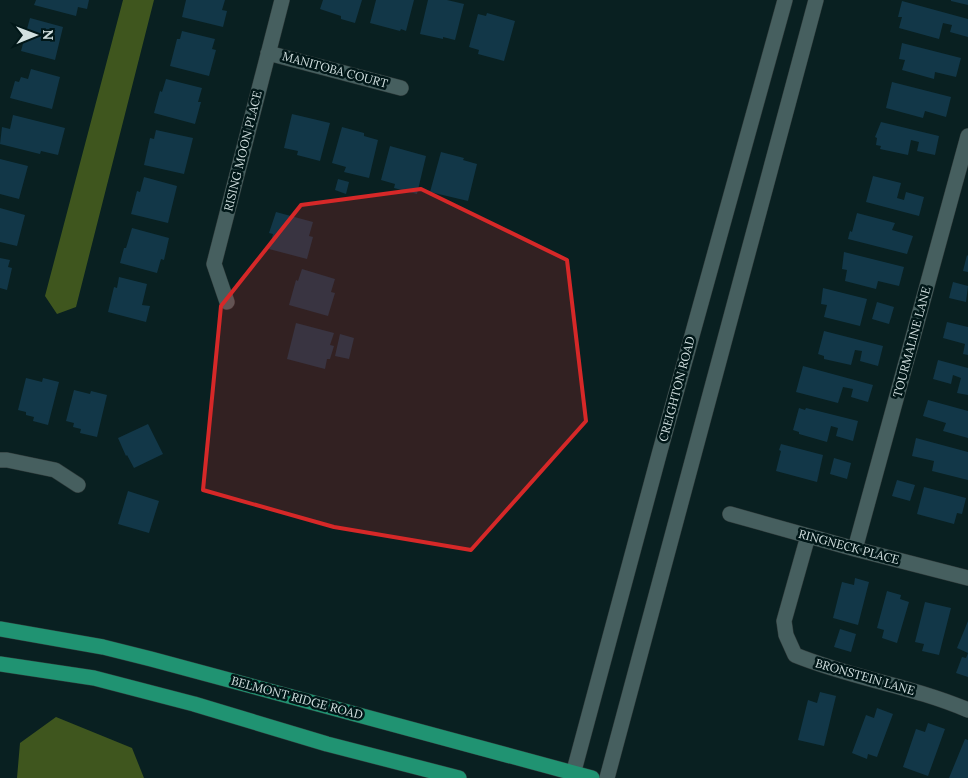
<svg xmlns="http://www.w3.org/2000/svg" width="968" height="778" font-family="Lora,serif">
<rect width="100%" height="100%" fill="#092021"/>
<path fill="#3f561e" d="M123 0H154L76 307 57 314 45 296Z
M56 717 132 748 144 778H17L20 743Z"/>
<path fill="#123748" d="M36 0H89L87 9 78 7 76 16 34 5Z
M186 0H225L222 10 227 11 223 27 182 17Z
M323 0H362L355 23 341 19V16L320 9Z
M376 0H414L406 31 401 29 400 31 370 23Z
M428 0H447L464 4 455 40 443 37V39L420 34Z
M951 0H968V5L951 1Z
M902 1 968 19V37L950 32 952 25 943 23 939 39 899 28 902 17H898Z
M487 13 515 21 504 61 478 54 479 50 469 47 478 14 486 16Z
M30 18 63 27 55 60 21 51Z
M182 31 215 39 212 49 216 50 209 76 170 66 177 39H180Z
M902 43 961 58 956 77 935 72 934 79 902 70 905 60 899 59Z
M31 69 60 77 52 109 10 98 15 81 19 82 21 77 28 79Z
M166 79 202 88 198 102H201L195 124 154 113 160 91 162 92Z
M892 82 951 97 946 117 925 111 923 118 886 108Z
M292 114 330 123 320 161 297 155 298 151 284 148Z
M13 115 65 128 58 155 41 151 40 154 0 144 2 127 10 129Z
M881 122 939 136 935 155 917 151 919 142 911 140 908 155 880 149 881 146 876 145 877 138 875 137Z
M342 127 364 133V136L378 140 369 178 344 172 346 167 332 163Z
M156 130 193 138 184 174 144 165 150 138 154 139Z
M390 146 426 156 417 194 394 188 395 184 381 180Z
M441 152 464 158 463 160 477 164 468 201 430 192Z
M0 159 28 166 19 199 0 194Z
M873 176 901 183 897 198 904 200 906 192 924 197 919 216 866 202Z
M144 177 177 186 168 223 131 214 137 191 140 192Z
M338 179 349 182 346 194 335 190Z
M0 208 25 215 17 246 0 242Z
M276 212 313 222 309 236 313 237 307 259 269 249 273 234 269 233Z
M857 213 895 223 892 230 913 236 907 254 848 239 850 231 852 232Z
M132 228 169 238 164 260 161 259 157 273 120 263 124 248H126Z
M844 252 904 267 899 286 878 281 876 289 845 281 847 270 842 269Z
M967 255 968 256V272L963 271Z
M0 258 10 260 8 267 12 268 7 290 0 288Z
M302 269 335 279 331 292 335 293 328 316 289 305 296 280 298 281Z
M119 277 147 284 142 305 150 306 146 322 108 312 114 287 117 288Z
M953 282 968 286 966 302 949 298Z
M823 288 867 299 860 326 824 317 827 305 821 304Z
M877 302 894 307 889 324 872 319Z
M947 322 968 327V355L963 354 965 344 943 338Z
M296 323 334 333 330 345 334 346 330 359H327L325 369 287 359Z
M824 331 883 346 878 366 860 361 862 351 855 350 851 365 824 359V356L818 354Z
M340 334 354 338 349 359 335 356Z
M938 360 968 368V395L957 393 961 378 953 375 951 384 933 379Z
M803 366 873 385 868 402 851 397 853 389 843 387 838 403 796 392Z
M26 378 42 382 43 378 59 382 48 425 33 421 34 417 26 415V412L18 410Z
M74 390 90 394 91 391 107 395 97 437 80 433 81 429 73 427 74 423 66 421Z
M928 400 968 411V438L943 431 946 423 923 416Z
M799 408 805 410 806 408 858 421 853 441 836 436 838 428 831 426 827 442 799 434V432L793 430Z
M148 424 163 454 134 468 127 455 126 456 118 438Z
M916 438 968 452V480L932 471 934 461 912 456Z
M781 444 823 455 817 482 776 471 781 451 779 450Z
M834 458 851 463 847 479 830 474Z
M897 480 915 485 910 501 892 496Z
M924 487 966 498 962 514 957 513 954 524 917 514Z
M128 491 159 501 149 533 118 524Z
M855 578 869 582 858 625 833 618 842 582 854 585Z
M887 591 901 595 900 599 909 602 897 643 882 638 884 630 877 628Z
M925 602 951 608 939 655 922 651 924 644 915 642Z
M968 621V653L957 648Z
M840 629 856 634 851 652 834 647Z
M968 653V677L956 673 962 657 966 658Z
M820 692 836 696 824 746 798 740 808 700 817 703Z
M877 708 893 714 877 757 868 754 867 759 852 753 866 715 874 718Z
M928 723 945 729 928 776 903 767 916 729 925 732Z
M965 739 968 740V778H949Z"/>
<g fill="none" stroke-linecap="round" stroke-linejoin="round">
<defs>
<path id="minor" d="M268 53 401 88
M227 302 214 264 282 0
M0 460H7L55 470 78 485
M730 514 855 549 968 578
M808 536 784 621 786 635 795 655C851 678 912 686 968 710
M855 549 968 136
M572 778 660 451 785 0
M607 778 816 0"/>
<path id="major" d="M0 629 103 647 151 659 592 778
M0 664 94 678 194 704 327 744 459 778"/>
</defs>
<use href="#minor" stroke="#2e3939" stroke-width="16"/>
<use href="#major" stroke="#2e3939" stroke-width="16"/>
<use href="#minor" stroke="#465f5f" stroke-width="15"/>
<use href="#major" stroke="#209372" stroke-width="15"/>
</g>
<path fill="#d62828" fill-opacity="0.2" stroke="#d62828" stroke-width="4" stroke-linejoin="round" d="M421 189 567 260 586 421 471 550 334 527 203 490 221 306 301 205Z"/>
<g text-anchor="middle" stroke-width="5" stroke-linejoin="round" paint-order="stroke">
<g font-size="12" fill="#d2e0e0" stroke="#011718">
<text transform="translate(335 70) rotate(15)" y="4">MANITOBA COURT</text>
<text transform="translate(243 151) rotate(-76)" y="4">RISING MOON PLACE</text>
<text transform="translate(912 342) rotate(-75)" y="4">TOURMALINE LANE</text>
<text transform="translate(677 389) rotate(-75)" y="4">CREIGHTON ROAD</text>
<text transform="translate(849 547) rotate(15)" y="4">RINGNECK PLACE</text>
<text transform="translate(865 677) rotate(16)" y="4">BRONSTEIN LANE</text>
<text transform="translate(297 698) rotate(15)" y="4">BELMONT RIDGE ROAD</text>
</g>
</g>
<g transform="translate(35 35) rotate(89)" stroke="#011718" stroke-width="4" paint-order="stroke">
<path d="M0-4L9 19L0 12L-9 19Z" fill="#d2e0e0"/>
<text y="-8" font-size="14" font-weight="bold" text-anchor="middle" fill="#d2e0e0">N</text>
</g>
</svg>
